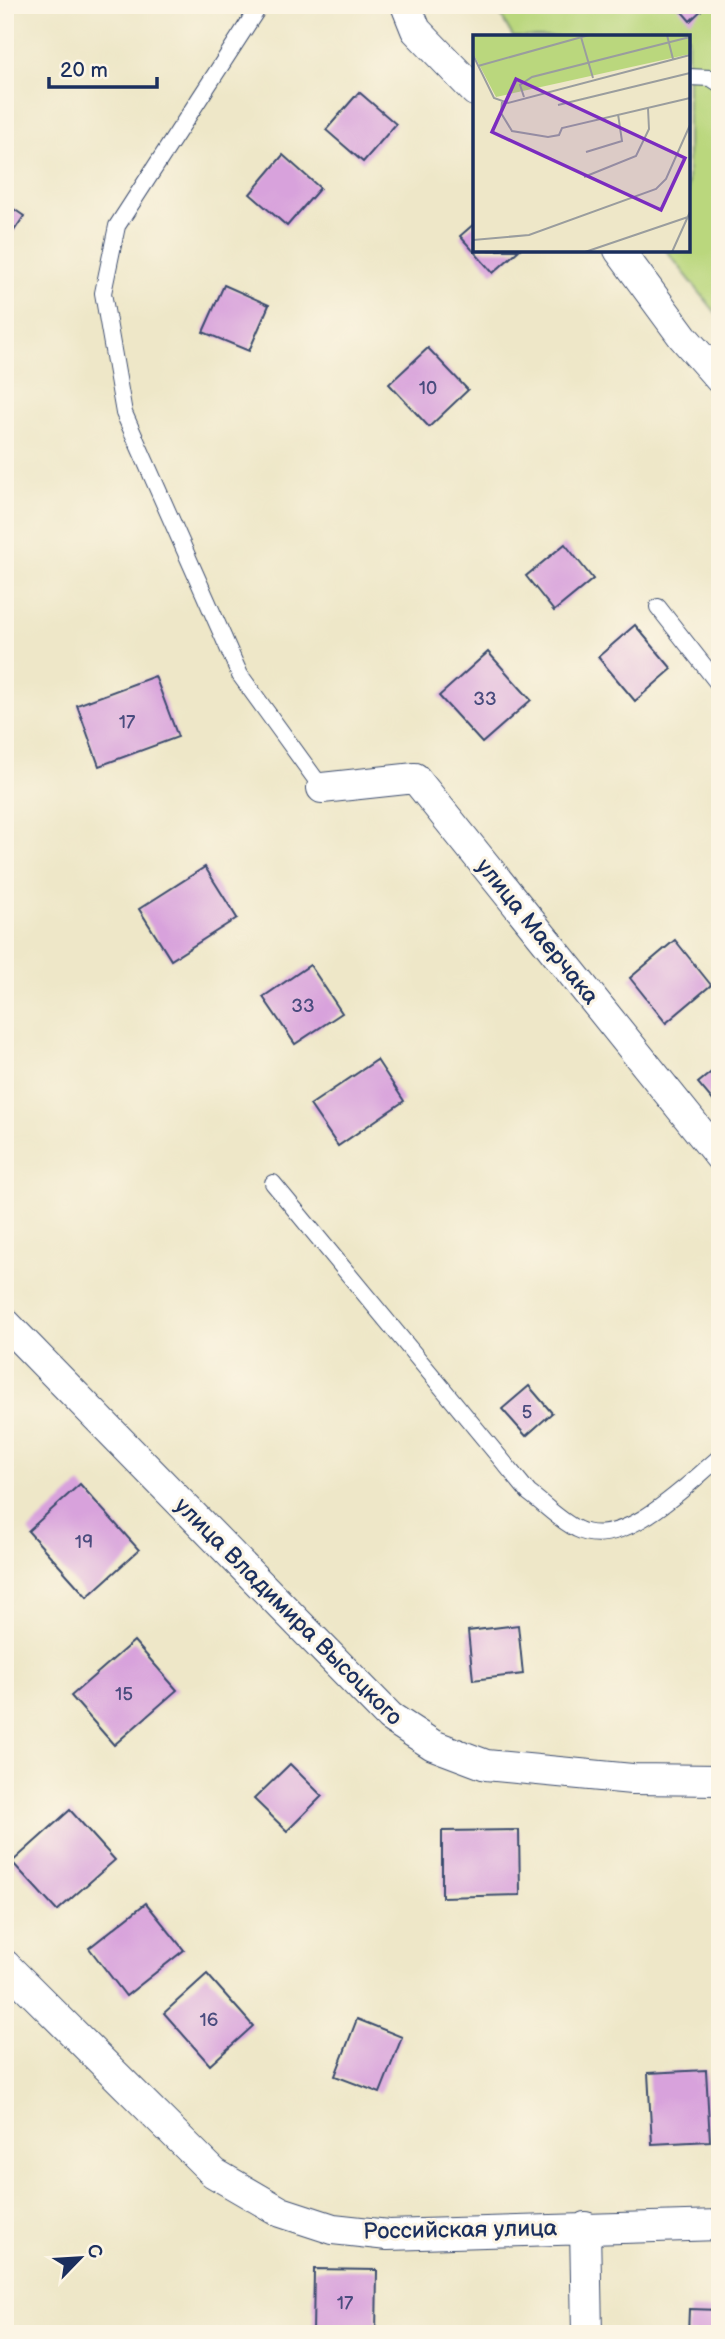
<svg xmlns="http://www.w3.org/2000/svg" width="725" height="2339" font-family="'Balsamiq Sans',sans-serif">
<rect width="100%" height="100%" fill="#fcf5e5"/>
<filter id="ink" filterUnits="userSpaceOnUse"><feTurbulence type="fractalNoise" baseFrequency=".0143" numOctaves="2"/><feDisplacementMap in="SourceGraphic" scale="14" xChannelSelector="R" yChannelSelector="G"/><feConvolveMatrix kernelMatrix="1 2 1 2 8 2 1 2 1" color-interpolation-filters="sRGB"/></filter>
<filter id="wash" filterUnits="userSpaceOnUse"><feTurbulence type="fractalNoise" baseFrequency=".00686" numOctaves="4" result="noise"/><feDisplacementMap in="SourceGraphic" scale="28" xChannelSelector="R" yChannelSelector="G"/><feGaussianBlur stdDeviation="1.57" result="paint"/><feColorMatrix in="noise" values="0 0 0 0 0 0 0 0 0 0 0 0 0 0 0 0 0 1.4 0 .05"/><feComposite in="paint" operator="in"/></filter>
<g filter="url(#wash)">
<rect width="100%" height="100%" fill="#eee7c8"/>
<path fill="#bad77d" stroke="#6a836e" stroke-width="2" d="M495 5H720V318L666 250H688V37H513Z"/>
<g id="blocks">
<path fill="#d8a2dc" d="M676 5H707L690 21Z
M359 92 396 124 363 162 326 130Z
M283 155 320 188 287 226 250 194Z
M5 203 24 216 5 244Z
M475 223V250H519L493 273 460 236Z
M224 285 269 305 249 351 203 332Z
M428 348 468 390 429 427 389 384Z
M565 544 593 579 554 611 526 576Z
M635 625 672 669 635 701 598 657Z
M488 652 531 700 482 743 439 696Z
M155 676 178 737 99 766 77 705Z
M205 867 237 918 171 960 139 909Z
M675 940 711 985 666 1023 630 978Z
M310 965 342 1013 295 1044 263 997Z
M377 1060 404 1101 338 1146 310 1105Z
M720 1065V1109L698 1083Z
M529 1386 552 1413 526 1436 502 1409Z
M80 1484 139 1550 87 1597 28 1531Z
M518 1625 523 1674 473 1680 468 1631Z
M134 1641 177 1690 114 1745 71 1696Z
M290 1764 322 1796 287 1831 254 1799Z
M70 1810 115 1860 57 1911 12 1862Z
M519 1830 520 1895 442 1897V1831Z
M146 1903 184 1950 126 1996 89 1948Z
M207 1974 253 2026 210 2065 164 2013Z
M357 2019 402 2037 380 2093 335 2076Z
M706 2070 710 2141 652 2144 648 2073Z
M314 2269 377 2270 376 2334H313Z
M689 2309 720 2310V2334H688Z"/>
</g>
</g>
<g filter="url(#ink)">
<use href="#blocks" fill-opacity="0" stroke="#3b4b6e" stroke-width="2"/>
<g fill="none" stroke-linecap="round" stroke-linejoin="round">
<defs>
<path id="service" d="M260 5 117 226 103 293 124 413 240 675 322 788
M688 77 711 78 720 84
M658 607 720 686
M273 1183 529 1493C544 1504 560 1521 577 1529 623 1552 687 1484 720 1457"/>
<path id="minor" d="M406 5 416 30 475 91
M619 250 683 337 720 379
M322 788 415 778 720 1157
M5 1323 390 1717 433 1745 486 1765 632 1779 720 1780
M5 1965 214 2173 281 2212 333 2229 388 2235 720 2225
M585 2227 587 2334"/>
</defs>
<use href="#service" stroke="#3b4b6e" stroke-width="18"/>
<use href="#minor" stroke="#3b4b6e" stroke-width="32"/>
<use href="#service" stroke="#fff" stroke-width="16"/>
<use href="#minor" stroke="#fff" stroke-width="30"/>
</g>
</g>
<g text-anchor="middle" stroke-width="6" stroke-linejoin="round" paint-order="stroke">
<g font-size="19" fill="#4a4c7e">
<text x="428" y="394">10</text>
<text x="485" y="705">33</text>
<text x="127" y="728">17</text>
<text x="303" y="1012">33</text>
<text x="527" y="1418">5</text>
<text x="84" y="1548">19</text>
<text x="124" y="1700">15</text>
<text x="209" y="2026">16</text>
<text x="345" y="2309">17</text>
</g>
<g font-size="23" fill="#1b2f5e" stroke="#fcf5e5">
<text transform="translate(538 931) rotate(51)" y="8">улица Маерчака</text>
<text transform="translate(289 1611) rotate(45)" y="8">улица Владимира Высоцкого</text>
<text transform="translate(460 2229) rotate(-1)" y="8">Российская улица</text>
</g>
</g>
<g transform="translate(473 35)">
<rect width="217" height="217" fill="#eee7c8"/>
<path d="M0 0H217V19L23 62 0 18Z" fill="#bad77d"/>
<path fill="none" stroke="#9a9d9e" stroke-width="2" d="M194 0 200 24M108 2 120 43M0 20 21 63 35 68 217 20M5 31 116 0M51 62 47 50 59 42 217 2M29 67 28 78 39 96 75 102 86 100 89 93 217 63M85 70 217 38M113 117 149 106 145 79M111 142 163 121 176 94 175 73M0 205 56 200 183 154 193 144 217 90M112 217 215 182M199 217 217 177"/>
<path fill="#7b2cbf" fill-opacity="0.15" stroke="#7b2cbf" stroke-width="3.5" d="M43 44 212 123 188 175 19 97Z"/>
<rect width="217" height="217" fill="none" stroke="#1b2f5e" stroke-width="3.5"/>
</g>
<rect width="725" height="2339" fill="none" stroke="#fcf5e5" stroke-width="28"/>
<g transform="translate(80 2258) rotate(65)" stroke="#fcf5e5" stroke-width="5" paint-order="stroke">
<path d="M0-5L12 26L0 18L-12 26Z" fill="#1b2f5e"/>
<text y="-10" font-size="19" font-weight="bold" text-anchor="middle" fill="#1b2f5e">С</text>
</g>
<path d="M49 77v10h108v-10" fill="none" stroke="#1b2f5e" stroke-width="3.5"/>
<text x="60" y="77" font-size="21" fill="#1b2f5e" stroke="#fcf5e5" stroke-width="5" paint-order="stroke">20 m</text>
</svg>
